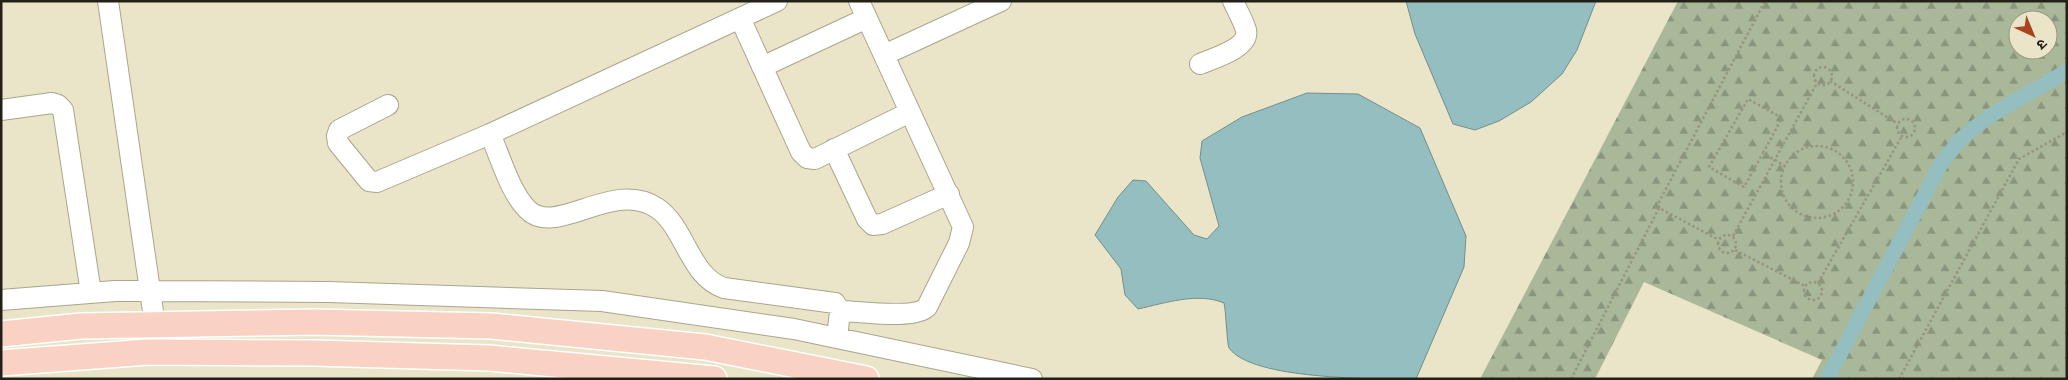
<svg xmlns="http://www.w3.org/2000/svg" width="2068" height="380" font-family="Mulish,'Noto Sans Devanagari',sans-serif">
<defs>
<pattern id="forest-firs" width="22" height="20" patternUnits="userSpaceOnUse" patternTransform="scale(1.25)"><rect width="22" height="20" fill="#a9b899"/><path d="M5 1l3.5 6h-7zM16 11l3.5 6h-7z" fill="#89957c"/></pattern>
</defs>
<rect width="100%" height="100%" fill="#eae5c9"/>
<path fill="url(#forest-firs)" fill-rule="evenodd" d="M1678 1H2067V379H1812L1822 360 1644 282 1595 379H1480ZM2018 20H2048V50H2018Z"/>
<path fill="#94bebf" stroke="#728f8d" d="M1406 1H1596L1577 50 1562 74 1531 102 1499 121 1475 130 1453 124 1415 34Z
M1307 93 1358 94 1420 128 1466 236 1464 267 1416 379C1375 379 1252 380 1229 348 1227 343 1226 312 1224 303 1198 292 1165 303 1138 309L1125 295 1121 269 1095 235 1118 197 1133 180 1146 181 1194 235 1207 239 1219 226 1200 158 1202 141 1242 117Z"/>
<g fill="none" stroke-linecap="round" stroke-linejoin="round">
<path stroke="#94bebf" stroke-width="15" d="M1827 379 1942 162 1962 138 1988 117 2067 71"/>
<defs>
<path id="minor" d="M108 1 155 325
M740 18 801 152 807 158 815 159 910 112
M884 55 1001 1
M1200 64C1214 58 1250 48 1246 30 1243 20 1237 10 1233 1
M762 67 867 18
M388 105 339 130 337 136 338 143 369 181 377 182 490 134 777 1
M1 110 52 103 58 105 63 110 91 293
M490 134C500 156 510 192 527 209 555 239 613 178 657 208 686 228 689 276 724 288L835 303 840 311 837 338
M834 149 867 219 873 225 882 224 949 194
M1 300 115 291H149L329 292 602 301 794 329 1032 379
M840 311C860 311 914 320 927 307L959 243 963 227 859 1"/>
<path id="major" d="M1 334 81 326 313 322 491 326 705 347 866 379
M1 363 148 352 314 353 489 358 714 379"/>
</defs>
<use href="#minor" stroke="#aaa58b" stroke-width="22"/>
<use href="#major" stroke="#fff" stroke-width="28"/>
<path stroke="#989480" stroke-width="2.5" stroke-dasharray="2.5 2.5" stroke-linecap="butt" d="M1814 76a9 9 0 1 1 18 0a9 9 0 1 1-18 0Z
M1830 81 1898 124
M1897 128a9 9 0 1 1 18 0a9 9 0 1 1-18 0Z
M1781 182a36 36 0 1 1 72 0a36 36 0 1 1-72 0Z
M1763 153 1782 118 1748 99 1709 167 1744 187 1763 153 1785 166
M1659 208V202L1765 1
M1718 244a9 9 0 1 1 18 0a9 9 0 1 1-18 0Z
M1733 236 1817 83
M1735 250 1805 286
M1804 291a9 9 0 1 1 18 0a9 9 0 1 1-18 0Z
M1818 283 1902 136
M1571 379 1659 208 1719 240
M1899 379 2019 159 2067 132"/>
<use href="#minor" stroke="#fff" stroke-width="20"/>
<use href="#major" stroke="#fad2c4" stroke-width="25"/>
</g>
<rect width="2068" height="380" fill="none" stroke="#232117" stroke-width="5"/>
<g transform="translate(2033 35) rotate(136)"><circle r="24" fill="#eae5c9" stroke="#9a9782"/>
<path d="M0-4L9 19L0 12L-9 19Z" fill="#aa431f"/>
<text y="-8" font-size="14" font-weight="bold" text-anchor="middle" fill="#232117">उ</text>
</g>
</svg>
